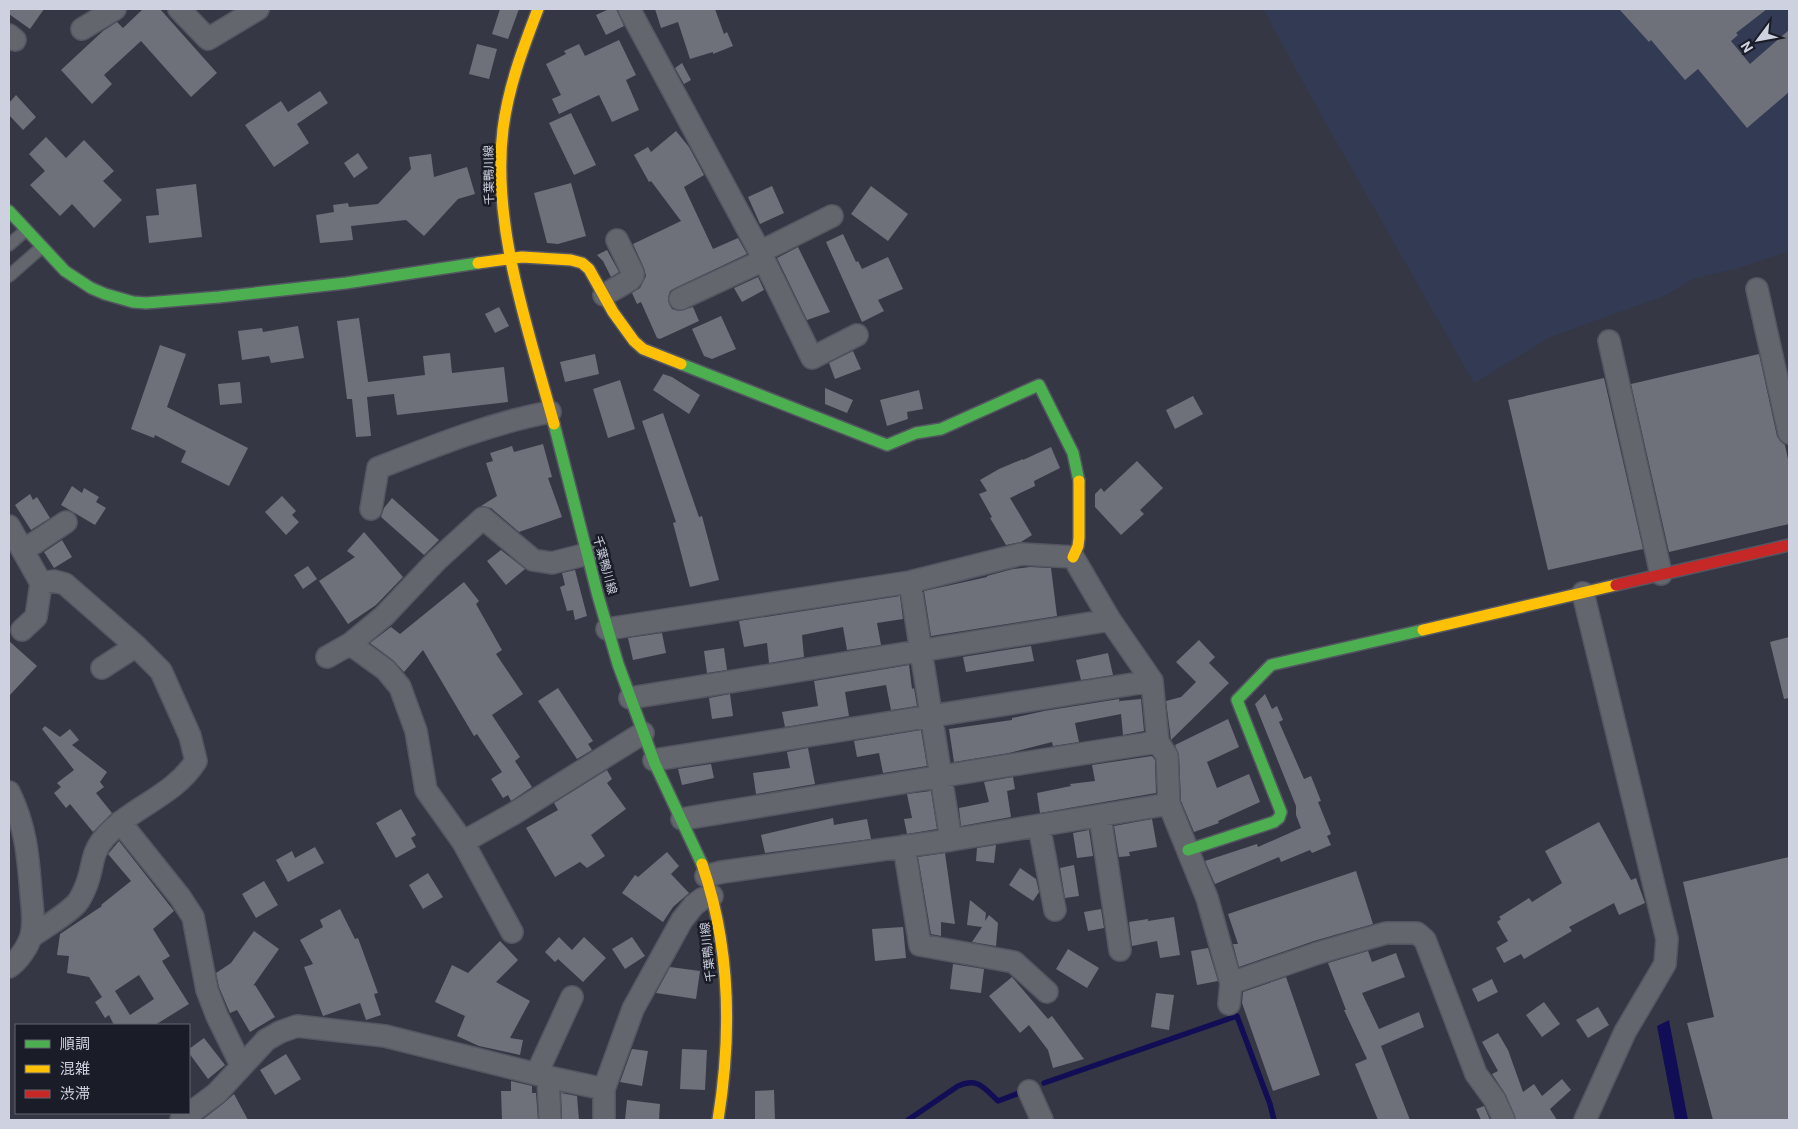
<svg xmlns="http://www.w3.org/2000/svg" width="1798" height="1129" font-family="Roboto,'Noto Sans JP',sans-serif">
<rect width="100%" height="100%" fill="#353844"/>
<path fill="#333a53" d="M1263 9H1789V251L1738 268 1693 279 1664 296 1550 337 1474 383 1320 113Z"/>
<path fill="#120e55" d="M1669 1020 1688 1120H1675L1657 1026Z"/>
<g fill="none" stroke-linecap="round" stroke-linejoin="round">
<path stroke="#120e55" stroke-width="5.5" d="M1044 1083 1237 1016 1270 1104 1274 1120
M908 1120 958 1086C978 1077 984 1088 998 1101L1022 1092"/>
</g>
<path fill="#6e707a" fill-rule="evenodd" d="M9 9H44L30 29 9 14Z
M143 9H160L217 73 191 97 141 41 104 75 112 84 92 104 61 70 103 31 117 22 123 28Z
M500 9H519L508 39 492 34Z
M609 9H616L624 26 606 35 596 15Z
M655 9H715L724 34 727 32 733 46 713 54V52L690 59 678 22 661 28Z
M1619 9H1767L1736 33 1738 35 1731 41 1750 64 1789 30V92L1747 128 1698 69 1685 80 1651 40 1649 42Z
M619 40 636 75 626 80 639 110 612 122 599 95 559 114 552 99 561 95 546 64 566 54 564 51 579 44 585 56Z
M477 44 497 49 489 79 469 74Z
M682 63 691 80 684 84 675 68Z
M320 91 328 103 297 124 309 143 274 167 245 125 281 101 288 112Z
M16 95 36 117 23 130 9 115V103Z
M571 113 596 165 574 175 549 123Z
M676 131 689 147 704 175 684 187 713 249 738 238 747 254 675 288 670 291 668 298 669 304 672 309 679 311 693 307 699 321 660 339 657 338 641 302 637 304 632 293 640 288 646 276 644 268 633 244 681 221 651 181 649 182 634 155 648 147 651 152Z
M46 137 66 158 84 140 114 171 103 181 122 200 94 228 72 204 60 216 30 185 45 171 29 154Z
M358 153 368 168 354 178 344 163Z
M431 154 434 177 467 167 475 194 458 199 424 236 406 220 351 226 353 240 320 243 316 215 334 212 333 205 348 203 349 207 378 204 411 169 409 157Z
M571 183 586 236 558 244 547 243 534 193Z
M196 184 202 237 149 243 146 216 159 215 156 189Z
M772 186 784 213 760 224 748 197Z
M871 186 908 214 888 241 851 214Z
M843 234 856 262 858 261 862 269 888 257 903 289 878 300 884 311 862 322 826 242Z
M798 247 830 312 807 320 777 258Z
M607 250 619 272 611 277 603 261 597 255Z
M758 277 764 290 742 302 734 288Z
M499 307 509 326 495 333 485 314Z
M721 316 736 349 712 359 704 356 692 329Z
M359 318 368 382 425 375 423 356 450 353 452 373 504 367 508 402 397 415 394 394 367 397 371 436 356 437 352 399H347L337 321Z
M298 326 304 358 271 363 269 356 242 360 238 331 262 328 263 332Z
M160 345 186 354 167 407 248 448 229 486 181 462 186 451 155 435 154 438 131 429Z
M853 351 861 369 835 379 829 363Z
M595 354 599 374 565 382 560 362Z
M1759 354 1777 436 1780 441 1785 445 1789 464V524L1669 552 1631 384Z
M663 374 672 377 700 395 689 414 653 390Z
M1604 378 1643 549 1548 570 1508 400Z
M620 380 635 429 608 438 593 389Z
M240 382 242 403 220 405 218 384Z
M825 388 853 400 847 413 825 404Z
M919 390 923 409 907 412 908 419 887 426 880 400Z
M1193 396 1203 414 1175 429 1166 410Z
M663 413 699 517 702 516 719 580 690 587 673 523 676 522 642 421Z
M543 444 552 477 548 478 562 517 519 532 491 508 481 506 497 496 486 463 493 461 490 453 512 446 514 452Z
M1051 447 1060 468 1034 481 1035 486 1010 498 1032 535 1021 542 1006 545 990 518 992 517 979 494 987 491 980 480 999 469 1023 459V460Z
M1137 461 1163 488 1140 510 1144 514 1121 535 1095 507V494L1101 488 1104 492Z
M72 486 82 493 84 488 99 497 96 502 106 508 95 525 61 505Z
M30 494 33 500 37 497 50 518 31 530 15 505Z
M282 496 296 511 292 515 299 522 286 535 265 512Z
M392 498 439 540 424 555 381 517 384 508Z
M364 532 403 577 376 605 348 624 319 581 355 557 347 551Z
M62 540 72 557 54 568 44 552Z
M501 550 525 569 506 585 487 561Z
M308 566 317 579 303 589 294 575Z
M1030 567 1051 568 1057 616 931 636 924 591 987 577V576L1013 569Z
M575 570 587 616 575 620 573 610 567 611 560 587 565 585 562 573Z
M464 582 479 601 476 604 502 650 496 654 523 694 492 715 520 757 515 761 532 787 511 801 508 795 503 798 491 779 502 772 477 734 474 736 423 650 404 672 393 660 370 643 391 627 400 634Z
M900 596 903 619 877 623 881 645 847 650 843 627 802 635 804 657 769 663 767 643 744 647 739 621Z
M662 633 666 653 633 660 628 638Z
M1789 637V698L1784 699 1770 642Z
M1199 640 1215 657 1209 663 1229 683 1171 740 1166 701 1181 697 1196 682 1176 662Z
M9 641 37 666 9 696Z
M1031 646 1034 661 966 672 963 657Z
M724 648 727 670 707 673 704 651Z
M1108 653 1113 675 1081 680 1076 660Z
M909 665 912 689 914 688 917 706 891 710 886 685 845 692 849 716 785 727 782 712 818 706 814 681Z
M558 688 593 741 588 744 592 750 577 759 538 701Z
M730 694 733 716 712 719 709 698Z
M1265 694 1272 709 1277 706 1283 720 1279 722 1304 779 1311 776 1321 801 1318 802 1331 834 1327 836 1331 845 1312 853 1310 850 1281 862 1279 857 1215 884 1205 861 1257 844 1258 847 1301 828 1296 815V806L1255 704Z
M1119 699 1120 703V701L1141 699 1144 731 1123 735 1121 714 1075 723 1079 742 1053 746 1052 742 1009 753 954 762 949 729 1012 720V718L1044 711Z
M1228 719 1239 747 1207 762 1217 788 1249 774 1260 802 1218 821 1219 823 1194 832 1181 801 1179 755 1175 745Z
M45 726 60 737 70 729 79 740 72 745 107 772 100 782 104 787 96 793 112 813 93 832 70 804 66 808 54 793 61 787 57 783 74 770 42 729Z
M921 730 927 766 883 773 879 753 857 757 854 741Z
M808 748 815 784 756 794 753 773 790 768 787 752Z
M1152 756 1155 760 1156 793 1040 813 1037 793 1071 786 1070 784 1095 781 1092 765Z
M711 764 714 778 682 785 678 769Z
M607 770 612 779 607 783 626 809 591 835 605 856 587 868 580 862 555 877 526 828 558 810 554 803Z
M1013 777 1015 789 1007 791 1011 817 961 826 959 808 989 802 984 782Z
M931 791 937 829 907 834 904 819 912 818 907 794Z
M401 809 416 835 411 838 416 847 396 858 376 823Z
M833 818 834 825 867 819 871 839 765 853 761 835Z
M1152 819 1157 847 1129 852 1130 856 1119 857 1114 826Z
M1599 822 1631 880 1636 878 1645 903 1619 915 1614 903 1569 927 1572 931 1524 959 1521 954 1504 963 1496 948 1508 941 1497 922 1501 919 1499 917 1529 898 1532 902 1562 883 1545 851Z
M1089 830 1093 856 1077 858 1073 833Z
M119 841 174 911 153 929 170 956 162 961 189 1004 155 1025H114L109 1015 105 1018 95 1002 102 997 89 977 67 973 69 956 57 955 60 934 102 906 101 905 131 881 108 854ZM139 975 154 999 130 1015 115 991Z
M996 845 994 863 976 861 977 848Z
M315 847 324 863 288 882 276 860 292 851 295 858Z
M667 852 679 866 671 874 689 893 673 907 663 922 622 893 635 875 638 877Z
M945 853 955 924 941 922V936L931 934 918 857Z
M1789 857V1120H1713L1687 1023 1714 1017 1683 882Z
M1074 865 1079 896 1065 898 1060 868Z
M1020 868 1036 879 1039 892 1033 901 1009 885Z
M1356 871 1373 924 1314 941 1239 967 1233 944H1238L1228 914Z
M428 873 443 897 423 909 409 885Z
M264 881 278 905 256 918 242 894Z
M970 900 986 913 985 921 989 915 998 923 996 946 972 942 982 927 967 925Z
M340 909 355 939 358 938 378 993 374 994 381 1015 366 1020 360 1003 323 1016 304 967 313 964 300 940 323 927 320 920Z
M1101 909 1104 928 1088 931 1084 912Z
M1174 917 1180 955 1160 958 1157 941 1132 946 1129 922 1148 919V921Z
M903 927 906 958 875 961 872 929Z
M254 931 279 949 253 986 255 985 275 1017 250 1032 237 1010 230 1013 219 987 216 973 231 963Z
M559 937 572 950 584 937 606 958 583 982 558 959 555 962 545 952Z
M632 937 645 956 625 969 612 949Z
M500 941 518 960 496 982 530 1001 510 1038 523 1040 520 1055 479 1046 457 1036 465 1016 435 1002 452 965 468 973Z
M1208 948 1218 981 1197 985 1191 951Z
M1068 949 1099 968 1087 988 1056 969Z
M1368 951 1372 962 1396 953 1405 977 1362 993 1379 1029 1419 1012 1424 1027 1381 1046 1410 1120H1378L1355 1064 1367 1059 1344 1010H1346L1328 963Z
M953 964 984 969 981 993 950 989Z
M670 967 700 971 696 999 656 993Z
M1012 977 1048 1019 1052 1016 1084 1059 1053 1068 1048 1050 1029 1025 1020 1033 989 996Z
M1286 977 1320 1075 1273 1091 1242 1003 1243 992Z
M1492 979 1498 992 1478 1002 1472 989Z
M1156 993 1174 995 1169 1030 1151 1027Z
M1544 1002 1560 1024 1542 1037 1526 1015Z
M1598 1007 1609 1025 1588 1038 1576 1020Z
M1498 1033 1508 1050 1523 1092 1534 1084 1542 1096 1562 1079 1571 1090 1550 1109 1557 1120H1516L1506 1095 1492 1074 1498 1071 1482 1042Z
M204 1038 225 1065 208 1079 189 1053V1049Z
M632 1049 648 1051 642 1086 620 1082Z
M682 1049 707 1050 705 1090 680 1089Z
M286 1054 301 1079 275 1095 260 1070Z
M511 1081 532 1086V1093H536L538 1120H502L501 1091H511Z
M774 1090 775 1120H755V1091Z
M561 1093 577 1096 579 1120H562Z
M234 1094 248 1120H202L224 1103Z
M627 1100 660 1104 659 1120H625Z
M1484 1106 1490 1120H1481L1476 1109Z"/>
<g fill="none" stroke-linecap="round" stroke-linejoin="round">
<defs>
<path id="lane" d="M9 245 26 230
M9 276 42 247"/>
<path id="street" d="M179 9 208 39 258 9
M629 9 760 252 812 358 857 335
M82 29 115 9
M9 35 15 40
M760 252 832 216
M1757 289 1789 433
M604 295 630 280 633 276V273L617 240
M680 299 764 260
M1609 341 1661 574
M371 509 378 468C434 446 491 423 550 412
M9 526 41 583 36 617 22 630
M24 550 66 522
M910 582 951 840
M1583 593 1667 939 1665 964 1625 1032 1585 1120
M607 629 910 582 1021 554 1073 557 1110 620 1152 681 1158 742 1167 756 1169 804 1207 898 1231 983 1229 1004
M350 644 386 670 400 687 416 731 426 790 463 842 512 932
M327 657 350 644 384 616 436 561 483 518 533 560 552 563 587 554
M102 668 136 646
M630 698 1110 620
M654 760 1152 681
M9 792C26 827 28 855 31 893 32 907 35 922 31 936 28 947 18 961 9 967
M1100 816 1120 950
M682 819C841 793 999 766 1158 742
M120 822 180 897 193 917 207 990 217 1016 241 1065
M1039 826 1055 910
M463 842 513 814 643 733
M904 846 920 945 1014 962 1047 992
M706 876 722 872 951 840 1169 804
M31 937C46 926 65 916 77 903 81 898 84 891 86 886 94 867 90 854 105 837 132 806 173 797 196 761L190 736 161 671 136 646 65 584 54 581 41 583
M1231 983 1318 953 1386 933H1417L1425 940 1476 1074 1495 1100 1504 1120
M537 1073 572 997
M548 1077 550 1120
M1029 1091 1042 1120
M181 1120 217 1093 266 1040 280 1032 297 1026 385 1036 548 1077 604 1089
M604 1120V1089L633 1009 682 920 694 905 702 899 712 896"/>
<path id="fast" d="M9 211 65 271 91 288 105 294 133 302 146 303 219 297 346 283 478 263
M681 364 887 445 916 433 941 429 1039 385 1073 453 1079 481
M554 424 598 596 618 664 655 764 702 864
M1188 850 1274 822 1279 818 1281 812 1237 700 1271 665 1423 630"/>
<path id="slow" d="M538 9C523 48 508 88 503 129 491 225 529 332 554 424
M478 263 522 257 571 260 582 263 589 269 613 312 634 341 643 349 681 364
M1073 557 1078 546 1079 538V481
M1423 630 1616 585
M702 864C731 948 732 1034 718 1120"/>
<path id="jam" d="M1616 585 1789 545"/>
</defs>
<use href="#lane" stroke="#545661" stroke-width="14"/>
<use href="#street" stroke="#545661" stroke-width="24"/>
<use href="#fast" stroke="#545661" stroke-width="14"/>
<use href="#slow" stroke="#545661" stroke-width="14"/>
<use href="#jam" stroke="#545661" stroke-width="14"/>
<use href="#lane" stroke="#64666e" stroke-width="11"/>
<use href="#street" stroke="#64666e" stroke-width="21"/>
<use href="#fast" stroke="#4caf50" stroke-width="11"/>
<use href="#slow" stroke="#ffc107" stroke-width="11"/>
<use href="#jam" stroke="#c62828" stroke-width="11"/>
</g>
<g text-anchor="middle" stroke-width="5" stroke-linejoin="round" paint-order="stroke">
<g font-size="12" fill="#ced2e0" stroke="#1a1d27">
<text transform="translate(489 175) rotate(-91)" y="4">千葉鴨川線</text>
<text transform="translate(605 565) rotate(75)" y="4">千葉鴨川線</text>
<text transform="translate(708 952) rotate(-96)" y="4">千葉鴨川線</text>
</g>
</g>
<rect width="1798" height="1129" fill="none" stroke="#ced2e0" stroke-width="20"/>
<rect x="15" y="1024" width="175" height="90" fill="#1a1d27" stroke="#626571"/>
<rect x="25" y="1040" width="25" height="8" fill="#4caf50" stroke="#626571"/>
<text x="60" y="1049" font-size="15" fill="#ced2e0">順調</text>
<rect x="25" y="1065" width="25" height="8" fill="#ffc107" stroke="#626571"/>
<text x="60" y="1074" font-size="15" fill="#ced2e0">混雑</text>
<rect x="25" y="1090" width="25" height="8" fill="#c62828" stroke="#626571"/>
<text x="60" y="1099" font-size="15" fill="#ced2e0">渋滞</text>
<g transform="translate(1758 40) rotate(238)" stroke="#1a1d27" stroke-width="4" paint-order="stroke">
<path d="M0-4L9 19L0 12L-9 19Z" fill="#ced2e0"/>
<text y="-8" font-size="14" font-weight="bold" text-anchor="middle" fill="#ced2e0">N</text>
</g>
</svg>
